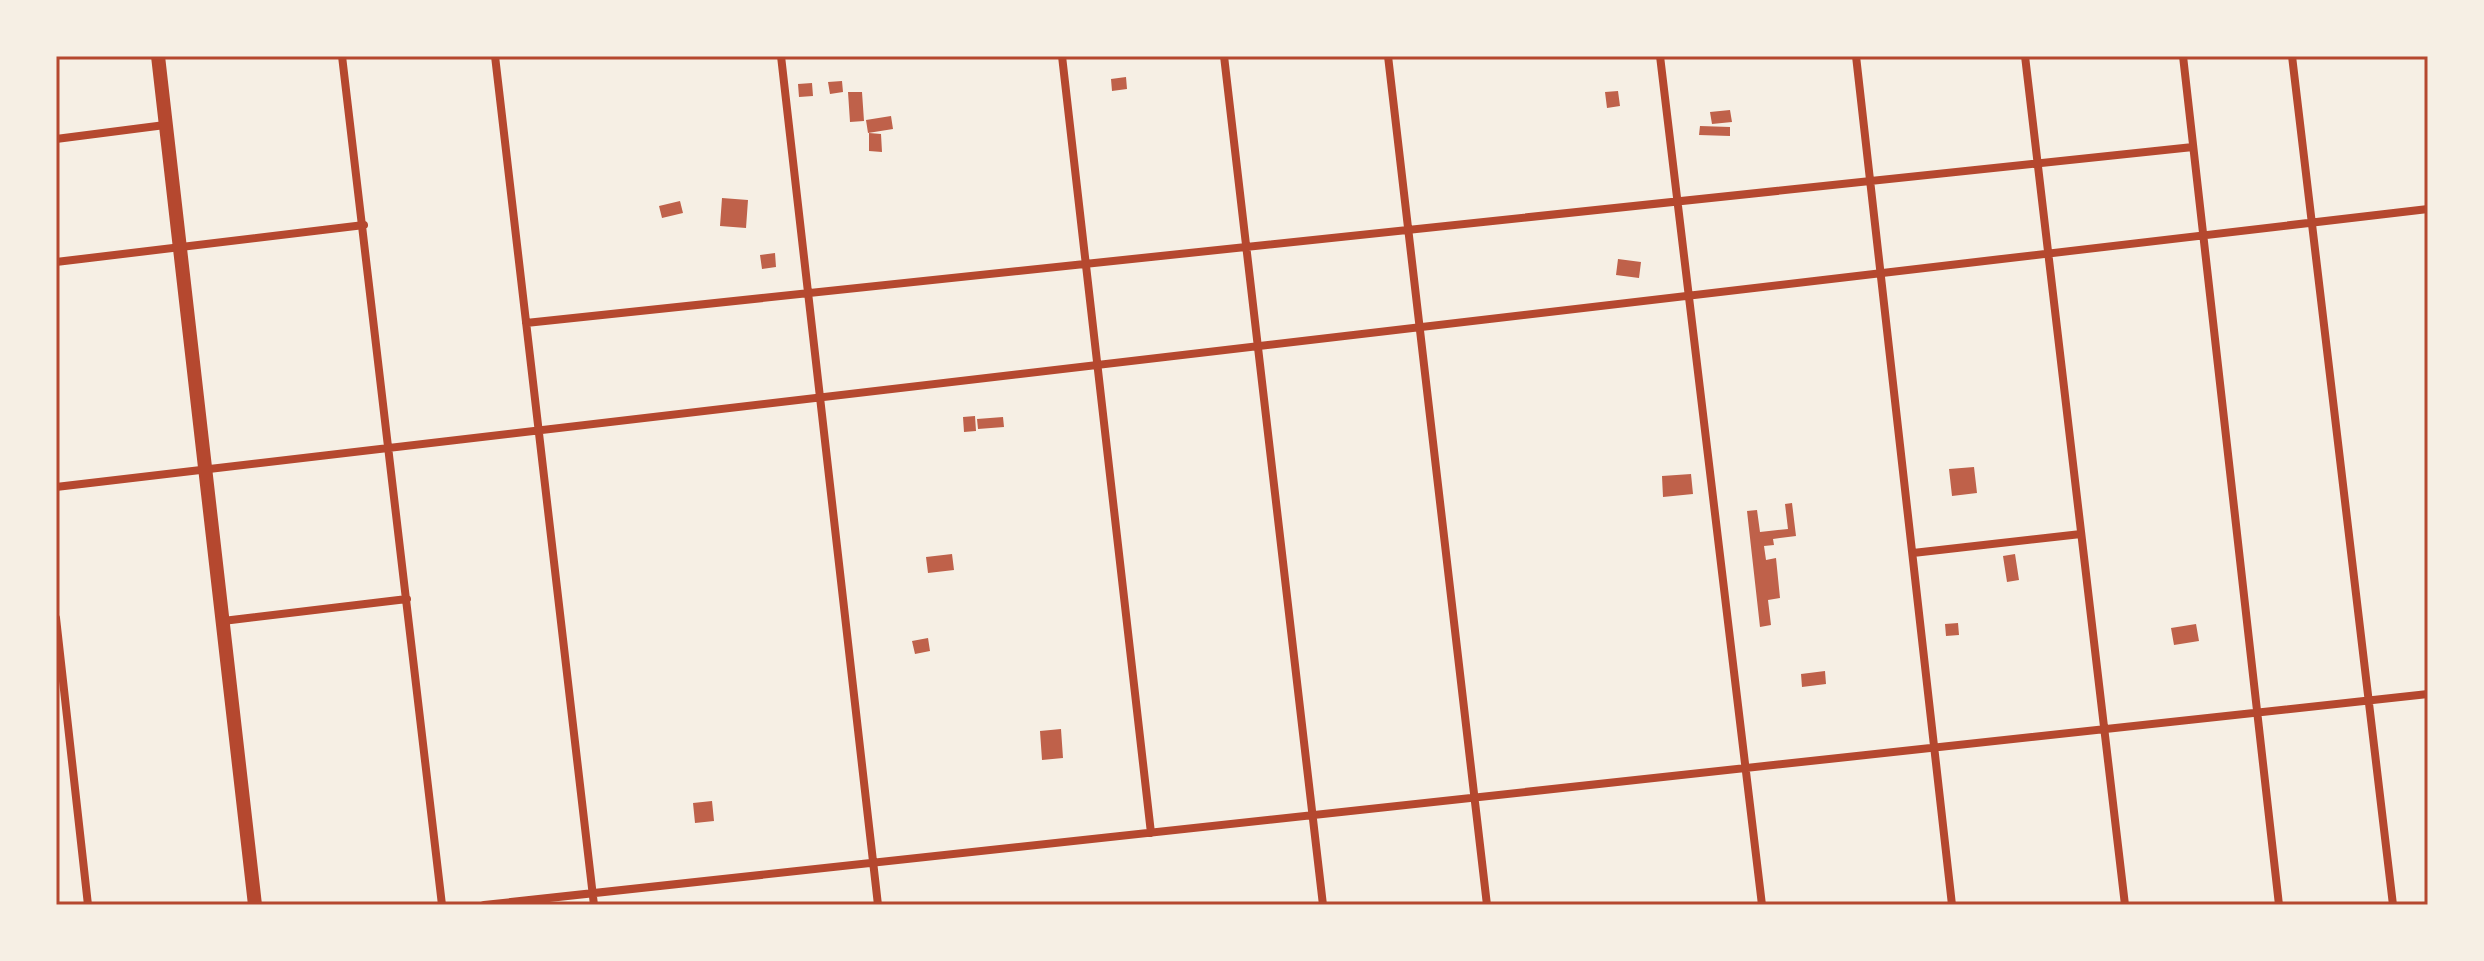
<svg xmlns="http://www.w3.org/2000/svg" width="2484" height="961" font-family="'Work Sans',sans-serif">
<rect width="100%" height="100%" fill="#f6efe4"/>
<path fill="#bf614a" d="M1126 77 1127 89 1112 91 1111 79Z
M842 81 843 92 830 94 828 82Z
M812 83 813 96 799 97 798 84Z
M1618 91 1620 106 1607 108 1605 92Z
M848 92H862L864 121 850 122Z
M1730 110 1732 122 1712 124 1710 112Z
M891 116 893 129 868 133 866 120Z
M1700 126 1730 127V136L1699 135Z
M869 133 881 134 882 152 869 151Z
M722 198 748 200 746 228 720 226Z
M680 201 683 213 662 218 659 206Z
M775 253 776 267 762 269 760 255Z
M1618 259 1641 262 1639 278 1616 275Z
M975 416 976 431 964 432 963 417Z
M1003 417 1004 427 978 429 977 419Z
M1974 467 1977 493 1952 496 1949 469Z
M1691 474 1693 494 1663 497 1662 476Z
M1792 503 1796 536 1773 539 1774 545 1764 546 1766 560 1776 558 1780 598 1768 600 1771 625 1760 627 1747 511 1757 510 1760 532 1788 529 1785 504Z
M952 554 954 570 928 573 926 557Z
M2015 554 2019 580 2007 582 2003 556Z
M1958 623 1959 635 1946 636 1945 624Z
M2196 624 2199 641 2174 645 2171 628Z
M928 638 930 651 915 654 912 641Z
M1825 671 1826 684 1802 687 1801 674Z
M1061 729 1063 758 1042 760 1040 731Z
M712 801 714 821 695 823 693 803Z"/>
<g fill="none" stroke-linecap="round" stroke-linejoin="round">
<path stroke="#b5482f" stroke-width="8" d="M342 56 442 905
M495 56 594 905
M781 56 878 905
M1062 56 1151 833
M1224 56 1323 905
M1388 56 1487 905
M1660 56 1762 905
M1856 56 1952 905
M2025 56 2125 905
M2183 56 2279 905
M2292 56 2393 905
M56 139 165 125
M56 262 364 225
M526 323 2193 147
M56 487 2428 209
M1913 553 2081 534
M56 618 88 905
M223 621 407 599
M484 905 2428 694"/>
<path stroke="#b5482f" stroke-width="14" d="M158 56 255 905"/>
</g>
<rect width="2484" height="961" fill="none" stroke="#f6efe4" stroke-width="116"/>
<rect x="58" y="58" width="2368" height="845" fill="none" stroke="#b5482f" stroke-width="3"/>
</svg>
